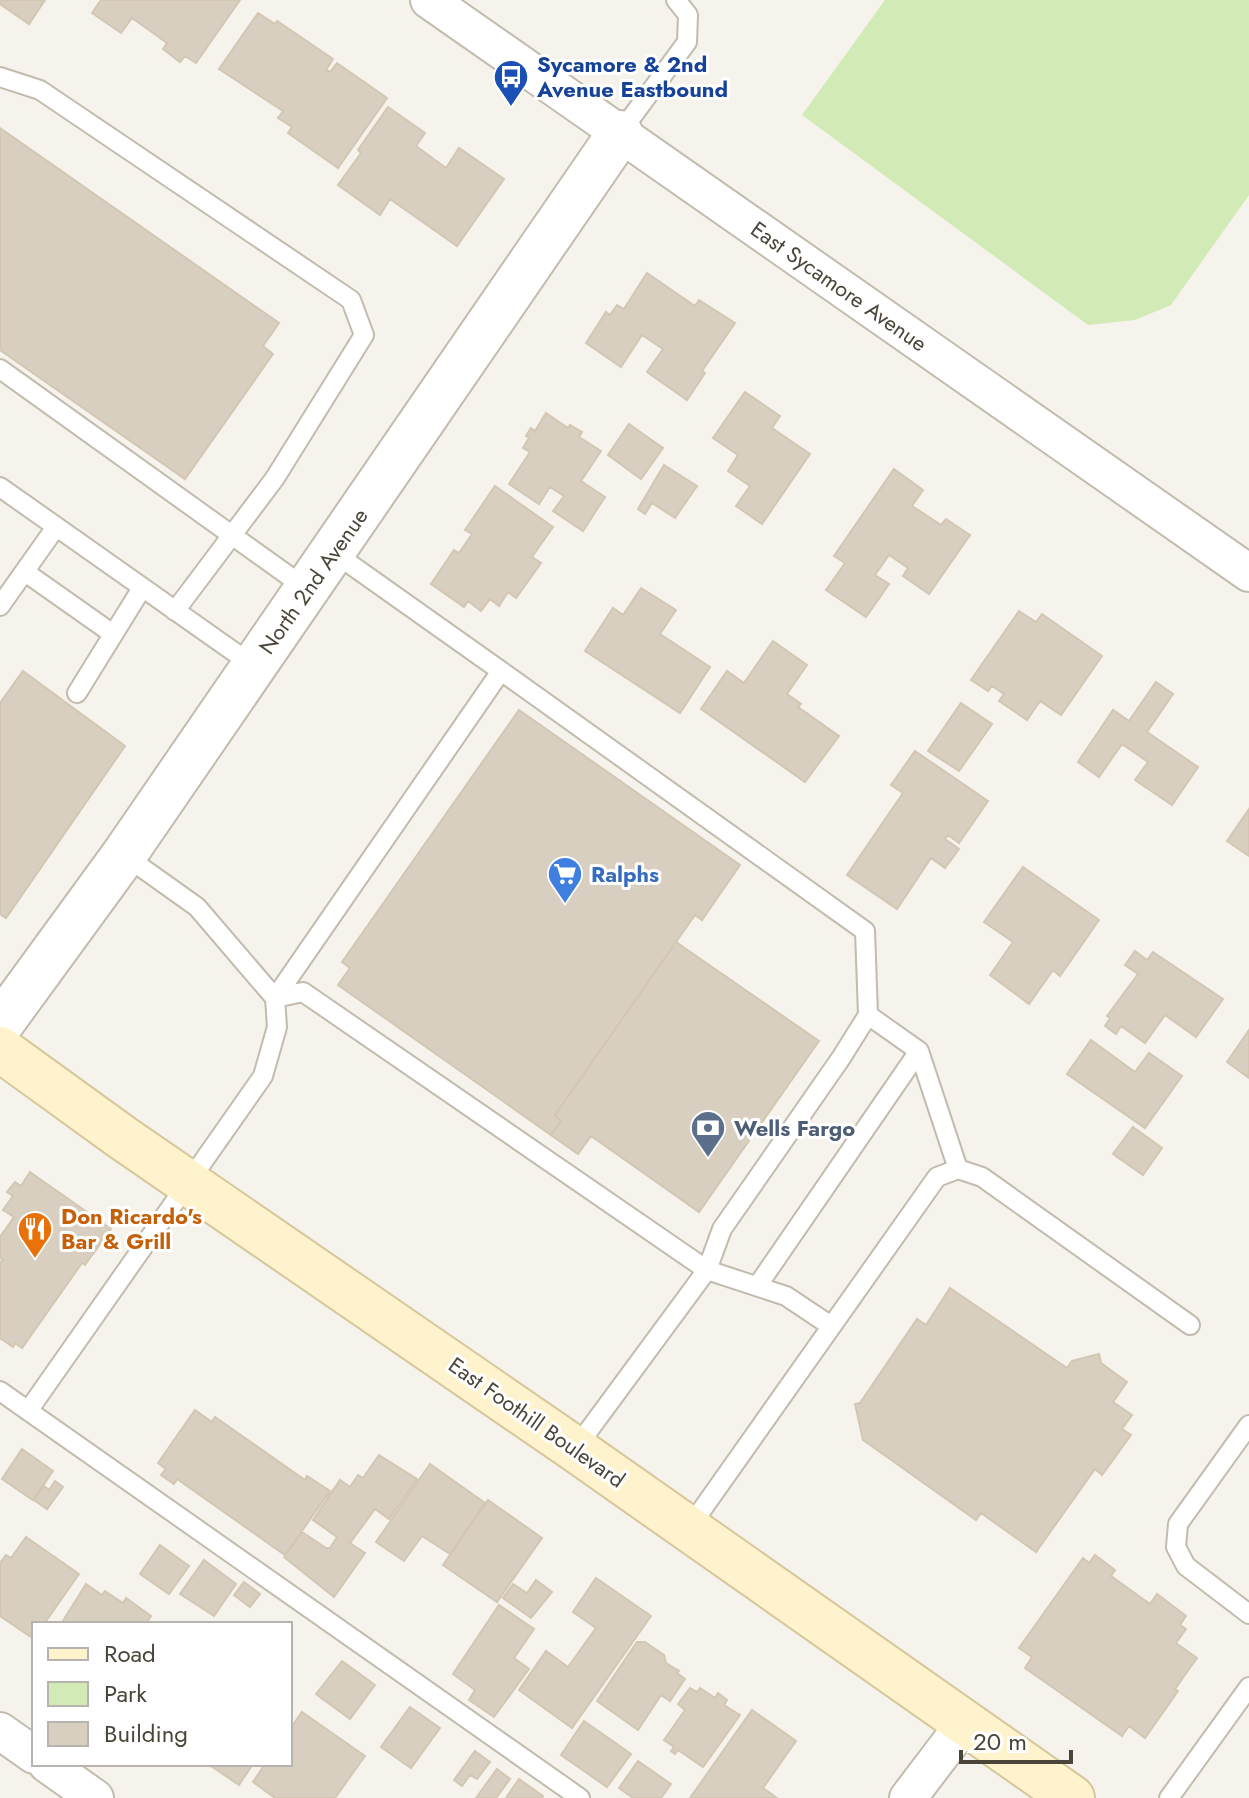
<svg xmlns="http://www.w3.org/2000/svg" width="1249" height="1798" font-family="Jost,sans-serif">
<rect width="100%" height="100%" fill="#f6f3ec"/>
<path fill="#d2eab5" d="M885 0H1249V195L1171 305 1135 320 1088 325 802 115Z"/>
<path fill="#d8cfc1" stroke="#d3c7b4" stroke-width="2" d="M0 0H45L29 24 0 4Z
M101 0H240L196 63 185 56 180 62 163 49 167 43 132 18 121 33 92 13Z
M258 13 275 24 277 21 333 59 326 70 330 72 337 63 387 98 338 168 288 133 292 127 278 118 283 111 219 69Z
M388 107 425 133 416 146 446 168 459 148 504 179 457 246 390 199 380 215 338 185 361 153 358 150Z
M0 128 279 323 263 346 273 354 185 479 0 350Z
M647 273 695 306 699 300 735 323 702 371 705 373 687 400 647 372 663 349 642 335 621 367 586 343 606 312 610 315 617 305 624 309Z
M745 392 780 416 772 428 810 454 762 524 736 506 750 486 728 471 738 455 713 438Z
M546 413 568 428 570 425 582 432 579 437 601 451 581 481 605 497 583 531 553 511 564 496 550 487 539 504 509 484 530 452 523 448 529 438 526 436 531 428 535 431Z
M629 424 663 448 641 479 608 455Z
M664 465 697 486 675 518 652 503 645 514 638 509Z
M894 469 923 490 912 506 941 525 946 519 970 535 929 594 903 576 908 568 889 555 875 575 889 584 866 617 826 590 845 563 834 556Z
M495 486 553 527 532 557 541 563 516 598 508 592 499 606 490 599 481 611 468 601 464 607 431 584 454 550 459 553 472 534 465 530Z
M641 588 676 610 660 634 710 667 680 713 585 651 613 608 623 615Z
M1019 611 1036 622 1042 614 1102 656 1061 715 1040 701 1027 720 999 701 1004 694 992 686 988 691 971 680Z
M773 641 807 665 787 694 801 704 798 707 839 736 805 782 701 709 727 671 744 683Z
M23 671 125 746 6 918 0 914V703Z
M1156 682 1173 694 1147 732 1198 767 1172 805 1135 780 1148 762 1122 744 1099 777 1078 762 1113 710 1129 721Z
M961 703 992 724 959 771 928 751Z
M519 710 740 865 702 920 695 915 676 942 555 1115 561 1121 551 1135 338 985 350 968 342 962Z
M915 751 988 801 959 843 948 835 945 839 959 849 945 868 931 858 897 909 847 875 903 793 891 785Z
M1249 809V856L1227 841Z
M1023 867 1099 920 1060 976 1053 970 1029 1004 990 975 1013 942 984 922Z
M676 942 819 1041 699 1212 591 1136 578 1154 551 1135 561 1121 555 1115Z
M1135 951 1147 960 1153 952 1223 999 1196 1037 1165 1015 1145 1043 1121 1026 1116 1034 1105 1026 1110 1018 1107 1016 1138 974 1125 965Z
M1249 1030V1078L1227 1062Z
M1091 1040 1135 1072 1149 1053 1182 1076 1145 1128 1067 1074Z
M1133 1127 1162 1148 1143 1175 1113 1154Z
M30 1172 111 1229 85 1265 82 1263 22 1348 15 1343 13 1347 0 1338V1263L3 1260 0 1258V1237L14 1217 3 1210 13 1196 7 1192 15 1182 21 1186Z
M950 1288 1067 1368 1072 1361 1099 1354 1101 1363 1127 1382 1113 1402 1132 1415 1122 1429 1131 1435 1102 1475 1095 1469 1036 1552 981 1513 976 1520 863 1440 855 1404 860 1403 917 1319 926 1325Z
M195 1410 212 1422 215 1417 305 1480 307 1476 330 1491 285 1555 177 1479 174 1484 161 1475 166 1469 158 1463Z
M22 1449 53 1471 33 1500 2 1479Z
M379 1455 417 1479 389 1519 375 1509 350 1543 365 1553 334 1597 284 1557 302 1532 326 1548H330L337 1537 313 1520 340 1480 350 1487 358 1475 363 1478Z
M430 1464 485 1503 450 1554 422 1536 404 1561 376 1542Z
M55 1481 63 1487 47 1509 34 1500 44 1486 49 1490Z
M488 1500 542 1538 497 1602 443 1565Z
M26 1537 79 1574 44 1624H34V1639L0 1616V1563L6 1555 11 1558Z
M160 1545 189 1566 169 1594 140 1574Z
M1095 1555 1115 1570 1111 1576 1150 1604 1157 1594 1186 1616 1180 1625 1186 1629 1176 1643 1197 1658 1175 1689 1178 1691 1145 1738 1129 1726 1122 1736 1025 1668 1032 1657 1019 1648 1083 1558 1089 1563Z
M204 1560 236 1584 214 1616 180 1594Z
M596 1578 651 1616 572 1728 519 1690 546 1651 568 1667 596 1628 573 1612Z
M536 1580 552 1592 531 1618 503 1598 513 1584 527 1593Z
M244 1582 260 1594 250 1607 234 1595Z
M86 1584 102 1595 105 1591 123 1603 126 1598 151 1616 146 1624H61Z
M499 1605 534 1629 514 1658 529 1669 494 1717 469 1700 475 1690 453 1674Z
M637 1642H645L664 1655 666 1663 679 1671 677 1673 685 1679 670 1701 661 1695 638 1730 597 1701Z
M342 1661 375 1685 350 1719 316 1694Z
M690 1688 697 1692 700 1688 715 1698 718 1693 727 1700 724 1705 740 1715 703 1767 678 1750 675 1754 671 1751 674 1747 664 1740 685 1710 678 1704Z
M410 1707 440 1728 411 1768 381 1747Z
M752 1710 796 1741 763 1788 777 1798H690Z
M302 1712 365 1756 335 1798H275L253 1782 265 1764H290V1729Z
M584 1721 631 1754 607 1787 561 1755Z
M475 1751 490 1762 477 1779 470 1775 462 1786 454 1780Z
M638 1761 671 1784 661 1798H633L619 1788Z
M208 1764H253L239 1785Z
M497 1769 510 1779 496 1798H476Z
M519 1779 543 1796 542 1798H506Z"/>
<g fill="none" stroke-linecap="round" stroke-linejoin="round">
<defs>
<path id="service" d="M0 77 40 90 351 300 364 335 275 478 175 611
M620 133 687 42 688 15 676 0
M0 369 307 589
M0 487 254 666
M25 572 113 634
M0 606 56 527
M501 671 865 931 868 1015 919 1051 958 1169
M77 693 142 588
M124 855 197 907 275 998 501 671 333 552
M758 1285 919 1051
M0 1391 580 1798
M28 1411 263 1076 277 1027 275 998 303 992 707 1270 786 1296 831 1326
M1249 1425 1178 1524 1176 1547 1186 1566 1249 1614
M575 1449 707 1270 722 1229 841 1058 868 1015
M689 1528 937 1177 958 1169 982 1177 1190 1325
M1169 1798 1249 1687"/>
<path id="minor" d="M429 0 1249 573
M0 1731 34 1755
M47 1764 95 1798
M908 1798 965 1723"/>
<path id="tertiary" d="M0 1025 124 855 620 133"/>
<path id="secondary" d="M0 1049 123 1138 575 1449 1072 1798"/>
</defs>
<use href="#service" stroke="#c2bbae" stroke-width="22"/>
<use href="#minor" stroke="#c2bbae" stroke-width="40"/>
<use href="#tertiary" stroke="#c2bbae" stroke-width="48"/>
<use href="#secondary" stroke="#d6c79b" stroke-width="48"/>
<use href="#service" stroke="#fff" stroke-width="18"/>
<use href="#minor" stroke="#fff" stroke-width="36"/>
<use href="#tertiary" stroke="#fff" stroke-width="44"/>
<use href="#secondary" stroke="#fff3cd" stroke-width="44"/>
</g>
<defs>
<symbol id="bus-pin" viewBox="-11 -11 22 30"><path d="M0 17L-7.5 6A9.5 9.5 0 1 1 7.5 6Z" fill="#1a4fb4" stroke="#fff"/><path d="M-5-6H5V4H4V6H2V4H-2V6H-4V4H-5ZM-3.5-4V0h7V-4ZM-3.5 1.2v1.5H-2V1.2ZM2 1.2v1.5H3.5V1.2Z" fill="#fff"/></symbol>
<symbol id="supermarket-pin" viewBox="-11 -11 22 30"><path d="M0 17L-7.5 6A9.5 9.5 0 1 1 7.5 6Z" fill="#3f7fe0" stroke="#fff"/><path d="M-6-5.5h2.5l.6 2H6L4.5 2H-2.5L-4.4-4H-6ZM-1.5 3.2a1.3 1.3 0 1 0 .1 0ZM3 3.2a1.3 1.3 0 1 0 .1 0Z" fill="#fff"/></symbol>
<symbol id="bank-pin" viewBox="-11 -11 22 30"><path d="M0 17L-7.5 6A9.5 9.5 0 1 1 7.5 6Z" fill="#5c6f8a" stroke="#fff"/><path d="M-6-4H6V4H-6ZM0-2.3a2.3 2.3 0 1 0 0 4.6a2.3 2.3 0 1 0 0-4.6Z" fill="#fff"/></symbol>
<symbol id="restaurant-pin" viewBox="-11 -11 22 30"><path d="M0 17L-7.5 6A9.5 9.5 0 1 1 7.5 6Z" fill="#e8710a" stroke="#fff"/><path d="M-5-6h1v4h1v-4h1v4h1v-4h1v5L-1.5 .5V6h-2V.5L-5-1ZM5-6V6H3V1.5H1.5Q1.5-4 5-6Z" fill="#fff"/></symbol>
</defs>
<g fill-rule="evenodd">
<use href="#bus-pin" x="491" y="57" width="40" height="54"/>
<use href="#supermarket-pin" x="545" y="854" width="40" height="54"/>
<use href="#bank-pin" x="688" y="1108" width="40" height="54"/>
<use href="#restaurant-pin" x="15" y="1209" width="40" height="54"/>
</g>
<g text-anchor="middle" stroke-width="6" stroke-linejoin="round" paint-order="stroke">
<g font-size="22" font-weight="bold" fill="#164399" stroke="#fff" text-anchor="start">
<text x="537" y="72">Sycamore &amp; 2nd<tspan x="537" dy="25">Avenue Eastbound</tspan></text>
</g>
<g font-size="22" fill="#4b4439" stroke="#fff">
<text transform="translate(839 286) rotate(35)" y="8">East Sycamore Avenue</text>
<text transform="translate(313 581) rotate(-55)" y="8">North 2nd Avenue</text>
<text transform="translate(537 1422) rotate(35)" y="8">East Foothill Boulevard</text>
</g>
<g font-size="22" font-weight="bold" fill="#366cbe" stroke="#fff" text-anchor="start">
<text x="591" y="882">Ralphs</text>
</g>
<g font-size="22" font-weight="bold" fill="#4e5e75" stroke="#fff" text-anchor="start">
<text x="734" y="1136">Wells Fargo</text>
</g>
<g font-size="22" font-weight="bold" fill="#c56008" stroke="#fff" text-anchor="start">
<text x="61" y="1224">Don Ricardo's<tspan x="61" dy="25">Bar &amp; Grill</tspan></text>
</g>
</g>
<rect x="32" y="1622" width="260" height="144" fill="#ffffff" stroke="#b7b4b0" stroke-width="2"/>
<rect x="48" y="1648" width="40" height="12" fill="#fff3cd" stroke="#b7b4b0" stroke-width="2"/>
<text x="104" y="1662" font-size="24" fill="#4b4439">Road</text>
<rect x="48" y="1682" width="40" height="24" fill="#d2eab5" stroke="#b7b4b0" stroke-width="2"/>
<text x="104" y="1702" font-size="24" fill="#4b4439">Park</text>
<rect x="48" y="1722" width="40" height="24" fill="#d8cfc1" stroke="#b7b4b0" stroke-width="2"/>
<text x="104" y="1742" font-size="24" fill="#4b4439">Building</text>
<path d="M961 1750v12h110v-12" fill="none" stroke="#4b4439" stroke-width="4"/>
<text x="973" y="1750" font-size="24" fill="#4b4439" stroke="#ffffff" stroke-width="6" paint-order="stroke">20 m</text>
</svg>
